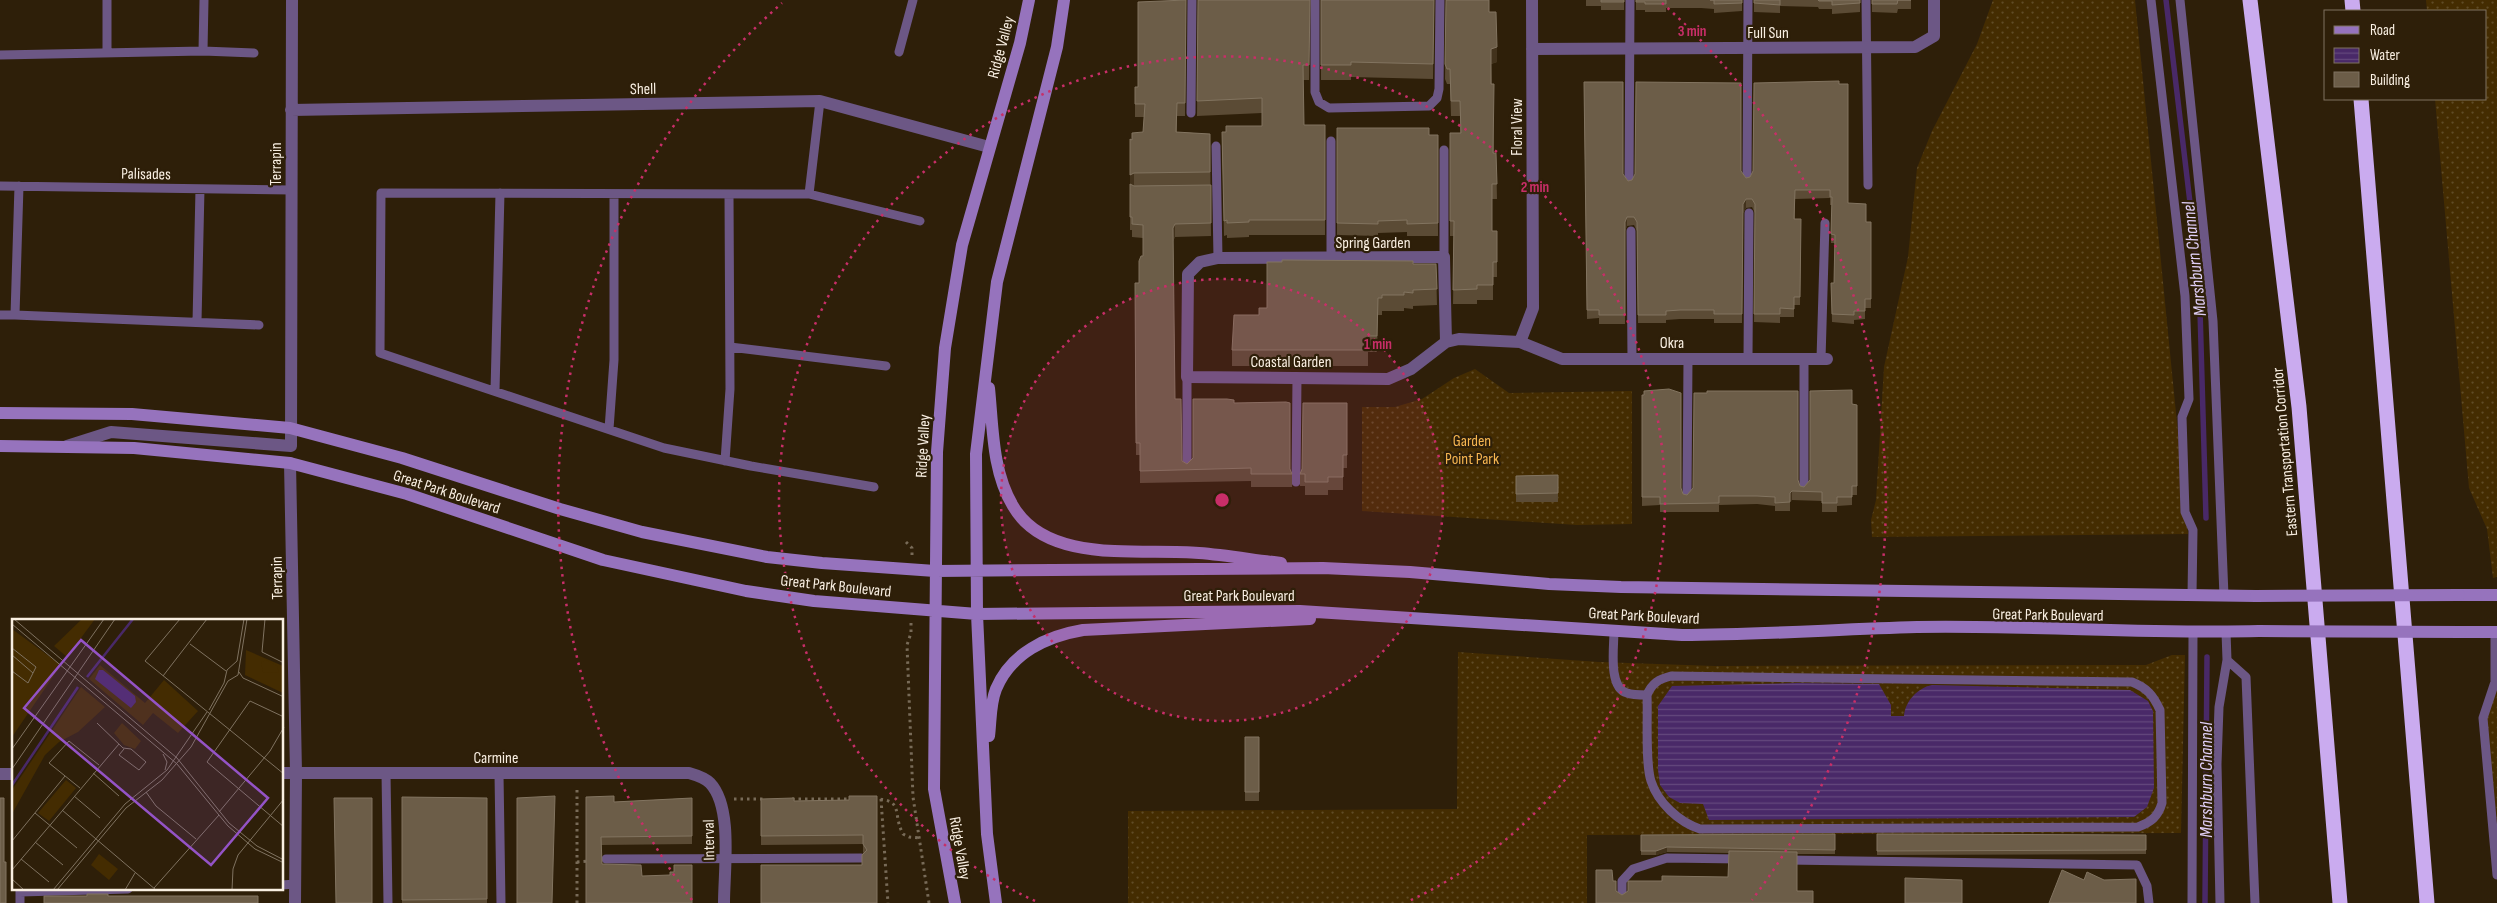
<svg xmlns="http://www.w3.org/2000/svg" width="2497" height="903" font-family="'Sofia Sans Condensed',sans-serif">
<defs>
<pattern id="grass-dots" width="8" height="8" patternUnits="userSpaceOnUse" patternTransform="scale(1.25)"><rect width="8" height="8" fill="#442c01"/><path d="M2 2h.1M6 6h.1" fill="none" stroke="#604b26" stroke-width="1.8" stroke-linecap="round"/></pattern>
<pattern id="water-rules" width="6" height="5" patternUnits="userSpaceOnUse" patternTransform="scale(1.25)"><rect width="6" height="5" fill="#492968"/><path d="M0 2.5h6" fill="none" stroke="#64487d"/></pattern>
</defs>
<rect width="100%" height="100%" fill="#2e1f09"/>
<path fill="url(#grass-dots)" d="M1993 0H2135L2188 534 1872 537 1871 520 1876 500 1884 367 1908 257 1917 168 1932 131 1977 44Z
M2426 0H2497V577L2493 578 2487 529 2469 488 2435 99H2486V11H2427Z
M1475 369 1509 393 1632 391V524L1577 525 1362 511V407H1395L1422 399 1454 378Z
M1458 652 1599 662 1715 666 2146 665 2172 655H2185L2181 833 1587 835V903H1128V811L1457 809Z
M2497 682V877L2483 718Z"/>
<path fill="url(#water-rules)" d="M1797 683 1879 684 1891 705V716H1904C1905 702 1917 688 1932 685L2130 690 2148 701 2153 711 2154 788 2147 807 2134 817 1709 820 1703 804 1680 803 1669 797 1660 785 1658 770V706L1672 686Z"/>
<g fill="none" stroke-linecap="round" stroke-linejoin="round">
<path stroke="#492968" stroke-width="5.5" d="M2166 0 2191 211 2200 310 2206 518
M2205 903 2207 657"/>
<path stroke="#786b58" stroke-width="3" stroke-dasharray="2.5 4" stroke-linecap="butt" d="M906 542 912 548V555
M911 623V633L907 645 913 797 929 903
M734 799H763
M792 799H853
M874 799C905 799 892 814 903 834L909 837 919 838
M881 799 888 903
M577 862 589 861
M577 903V786"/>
<path stroke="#6c5785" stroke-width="9" d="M1315 0V92L1319 102 1329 108 1429 106 1437 98 1439 89 1440 0
M1866 0 1868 185
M2151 0 2185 296 2189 399 2182 417 2185 512 2193 530 2192 595
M2180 0 2213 321 2224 596
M203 51 254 53
M899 52 913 0
M107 53V0
M0 55 203 51 204 0
M820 101 809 194 381 193 380 353 664 448 751 466 874 487
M1191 113 1192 0
M1331 141V258
M1216 146 1218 258
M1444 150V257
M1747 180 1748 0
M1629 183 1630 0
M0 186 292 190
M19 186 15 315 259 325
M809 194 920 221
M1631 231 1632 359
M0 315H15
M197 322 200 189
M730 347 886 366
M1748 359 1749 213
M1821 359 1825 223
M495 391 500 193
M609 429 614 360V194
M725 461 730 389 729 194
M1187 470V377
M1296 482 1297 377
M1804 489V359
M1687 497 1688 358
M1614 631C1614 647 1608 688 1627 693 1632 695 1640 695 1647 695 1652 683 1659 679 1671 676L2132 682C2147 688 2153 695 2160 710L2162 803C2158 817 2151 822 2138 827L1700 829C1679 822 1658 803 1651 781 1645 763 1648 716 1647 695
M2226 632 2227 660 2246 677 2255 903
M2495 632V682L2483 718 2497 875
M386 773 388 903
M499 774 501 903
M606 859 861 858
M1786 860 2137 865 2147 886 2149 903
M282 885 295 884
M20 889V903
M20 892 128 889
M1622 903V881L1633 869 1667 858 1740 859
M2192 903 2193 633
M2220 903 2217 764 2219 707 2227 660"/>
<path stroke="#6c5785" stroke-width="12" d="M1532 49 1915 47 1934 36V0
M291 110 820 101 989 147
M1446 342 1444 257 1218 258 1200 262 1188 274 1187 377 1388 379 1411 369 1446 342 1459 339 1520 342 1562 359H1827
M1520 342 1533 308 1532 0
M67 446 111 432 291 446 292 0
M290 463 296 773 295 903
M282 773H689C696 775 705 778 710 783 733 807 724 870 724 903
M0 774H14"/>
<path stroke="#9673bd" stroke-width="12" d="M989 388C993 427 992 471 1013 506 1047 565 1141 548 1199 553 1226 555 1254 560 1281 563
M0 413 132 414 290 428 402 458 560 509 642 532 767 557 822 563 935 571 1323 568 1410 572 1549 584 1621 587 2256 596
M0 446 134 448 290 463 407 494 603 560 746 591 814 601 977 614 1300 611 1682 635C1761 635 1839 629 1917 627 2031 625 2145 634 2259 631
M2459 595H2497
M2461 632H2497
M989 736C991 720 990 704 996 689 1011 653 1047 636 1083 630L1310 619
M955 903 934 789 937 452 945 348 962 245 1020 43 1029 0
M996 903 987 834 977 614 976 454 997 282 1057 47 1064 0"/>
<path stroke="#caabef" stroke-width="15" d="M2250 0 2299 407 2340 903
M2352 0 2353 11
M2361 99 2427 903"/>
<path stroke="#9673bd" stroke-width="12" d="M2256 596 2459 595
M2259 631 2461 632"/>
</g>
<path fill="#5b4b35" d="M1186 0 1185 116H1177V132L1210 134 1211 236 1175 237 1173 241 1175 399 1182 461 1187 464 1193 458 1234 403 1290 470 1292 474V487H1251V481L1140 483V455H1136L1135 283H1139L1143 256V238L1132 237V230H1130V139L1132 140 1143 132 1144 117H1135V87H1138Z
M1198 0H1310L1309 80H1303L1304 125H1325V235H1249V237L1227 238V235L1224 236 1222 132H1226L1262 126V113L1197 116Z
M1321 0H1434L1433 79 1351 77V80H1321Z
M1446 0 1489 12 1497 62 1491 64 1494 153H1496L1497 199H1492V231H1497V277H1493V300H1477V304H1453L1454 236H1450V133H1460V116H1451L1450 84H1447L1445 79Z
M1586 0H1624V10H1601V6H1586Z
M1636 0H1742V11L1714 13V9L1701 8H1666V12H1645V10H1636Z
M1754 0H1860V12L1832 14V9H1819L1818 7 1780 6V13L1754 12Z
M1872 0H1911V9H1898L1897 13 1872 12Z
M1584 82 1623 174 1628 181 1741 171 1746 178 1750 177 1753 171 1754 83 1848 203 1866 222H1871V308H1865V319L1854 320V324L1832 322 1831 283H1834L1835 243H1831L1832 205H1830V198L1795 199V219H1801L1800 305H1794V317H1780V323L1754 322 1755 213 1752 207 1746 208 1743 213 1742 323H1714V319H1680L1666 320V323H1638L1637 231 1634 225 1627 226 1625 231V324H1599V318L1587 319Z
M1337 128 1429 135H1438V236H1407V232L1378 233V236L1337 235Z
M1413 264H1436L1437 305 1413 306V309L1404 308V311H1382V315H1378L1377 352H1368V366H1232V350L1259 315 1267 308Z
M1642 395 1681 489 1683 494 1687 495 1798 480 1800 486 1804 487 1810 480 1852 404 1857 405V495H1852V505L1837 506V512H1822V501L1792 500 1790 501V511H1775V506L1757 504 1719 505V512H1660V505L1642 506Z
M1347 403V468H1343V490H1328V495H1305V486H1300V474L1302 469Z
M1558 475V502H1516V476Z
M1245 737H1259V801H1245Z
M877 796V903L862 865 864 854 863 852V844L761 845V799L794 801 849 800Z
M402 797 487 798V903H402Z
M586 797 614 802 692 798V844L601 845 602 864 642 876 692 903H586Z
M1835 834V854H1797V891L1596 903 1613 881 1616 891 1622 895 1662 881 1728 877 1729 853 1667 852 1656 855H1641V835Z
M1877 834 2146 835V854L1877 855Z"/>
<path fill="#42321c" d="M1497 47V62L1491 64V49Z
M1134 173V186L1130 188V175Z
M1746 199V208L1743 213 1742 323 1743 204Z
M1627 217V226L1625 231V222Z
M1175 224V237L1173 241V228Z
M1792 491V500L1790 501V493Z
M1667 847V852L1656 855V851Z"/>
<path fill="#6c5d48" stroke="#827460" d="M1186 0 1185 103H1177L1176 132 1210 134V172L1134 173 1130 175V139L1132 140V133L1143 132 1145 104H1135V87H1138V2Z
M1198 0H1310L1309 65H1303L1304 125H1325V220H1249V222L1227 223V220L1224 221 1222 132H1226V126H1262V98L1197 101Z
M1321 0H1434L1433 64 1351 62V65H1321Z
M1446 0H1489V12H1496L1497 47 1491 49V84H1494L1493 153H1496L1497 184H1492V231H1497V262H1493V285H1477V289L1453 290 1454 221H1450V133H1461L1460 101H1451L1450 69H1447L1445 64Z
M1601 0H1624V2H1601Z
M1636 0H1666V4H1645V2H1636Z
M1710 0H1742V3L1714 4V0Z
M1754 0H1780V5L1754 3Z
M1818 0H1860V3L1832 5V1H1819Z
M1872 0H1911H1898L1897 4H1872Z
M1839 81V84H1848V203L1866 204V222H1871V299H1865V311H1854V315L1832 314 1831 283H1834L1835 235 1831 234 1832 197H1830V190H1795L1794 219H1801L1800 297H1794V309L1780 308V314H1754L1755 204 1752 199H1746L1743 204 1742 314H1714V310H1680L1666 311V315H1638L1637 222 1634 217H1627L1625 222V315H1599V310H1587L1584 82H1623V174L1628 181 1632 180 1635 174 1636 82 1741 83V171L1746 178 1750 177 1753 171 1754 83Z
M1337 128H1429V135H1438V223L1407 224V220L1378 221V224L1337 223Z
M1130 184 1134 186 1211 185V223L1175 224 1173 228 1175 399H1181L1182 461 1187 464 1193 458V399H1227L1234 400V403L1286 402 1290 403V469L1292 474H1251V468L1140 471V443H1136L1135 283H1139V261L1141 256H1143V225L1132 224V217H1130Z
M1282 260 1413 261V264H1436L1437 289 1413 290V293L1404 292V295H1382V298H1378L1377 336H1368V350H1232L1234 315H1259V308H1267V262H1282Z
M1669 389 1681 393V488L1683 494 1687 495 1693 488 1694 393H1707V391H1798V480L1800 486 1804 487 1810 480V391L1852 390V404L1857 405V486H1852V497H1837V503H1822V492L1792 491 1790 493V502L1775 503V497L1757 496H1719V503L1660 504V497H1642V395H1644V391Z
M1303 403H1347V455H1343V477H1328V482H1305V474H1300L1302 469Z
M1558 475V493L1516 494V476Z
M1245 737H1259V792H1245Z
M555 796 552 903H517V798Z
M614 796V802L692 798V836L601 837 602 864 641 865 642 876 670 875V872H674V865H692V903H586V797Z
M849 796H877V903H761V865H862V855L867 850 863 844V835L761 836V799L794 798V801L849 800Z
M402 797 487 798V899L402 900Z
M0 798H4V862H6V903H0Z
M334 798H372V903H336Z
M1835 834V850L1667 847 1656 851H1641V835Z
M1877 834 2146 835V850L1877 851Z
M1729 851 1797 852V891H1813V903H1596V870H1612L1613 881H1616V891L1622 895 1628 891V881H1662V876L1728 877Z
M2062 870 2084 880 2087 872 2104 880 2136 879V903H2049Z
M1905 878 1962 880V903H1905Z
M87 894H108V896H258V903H44V896H87Z"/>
<circle cx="1222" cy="500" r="221" fill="#c82e68" fill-opacity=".12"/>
<g fill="none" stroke="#c82e68" stroke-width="2.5" stroke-dasharray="2.5 5">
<circle cx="1222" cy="500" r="221"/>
<path d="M1035 901A443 443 0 1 1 1409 901"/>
<path d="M692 900A664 664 0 0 1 782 3M1662 3A664 664 0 0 1 1752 900"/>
</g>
<g text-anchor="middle" stroke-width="4.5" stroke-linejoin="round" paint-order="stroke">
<g font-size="16" fill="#f9efe2" stroke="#2e1f09">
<text x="1768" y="38">Full Sun</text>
<text transform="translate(1000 47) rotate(-75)" y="6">Ridge Valley</text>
<text transform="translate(643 88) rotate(-1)" y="6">Shell</text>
<text transform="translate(1516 127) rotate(-90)" y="6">Floral View</text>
<text transform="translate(275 164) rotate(-90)" y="6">Terrapin</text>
<text transform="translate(146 173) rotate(1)" y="6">Palisades</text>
<text x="1373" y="248">Spring Garden</text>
<text x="1672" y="348">Okra</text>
<text x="1291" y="367">Coastal Garden</text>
<text transform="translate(922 446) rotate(-87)" y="6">Ridge Valley</text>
<text transform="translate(2284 452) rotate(-95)" y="6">Eastern Transportation Corridor</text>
<text transform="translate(447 491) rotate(18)" y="6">Great Park Boulevard</text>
<text transform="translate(276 578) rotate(-91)" y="6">Terrapin</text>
<text transform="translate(836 585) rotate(6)" y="6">Great Park Boulevard</text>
<text x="1239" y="601">Great Park Boulevard</text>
<text transform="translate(2048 614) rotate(1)" y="6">Great Park Boulevard</text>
<text transform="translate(1644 615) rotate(3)" y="6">Great Park Boulevard</text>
<text x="496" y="763">Carmine</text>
<text transform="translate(708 840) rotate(-91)" y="6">Interval</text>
<text transform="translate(961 848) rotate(80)" y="6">Ridge Valley</text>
</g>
<g font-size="16" fill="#f7b651" stroke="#2e1f09">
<text x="1472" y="446">Garden<tspan x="1472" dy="18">Point Park</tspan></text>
</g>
<g font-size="18" font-style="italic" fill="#e0cff6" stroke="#2e1f09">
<text transform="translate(2194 259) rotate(-96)" y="6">Marshburn Channel</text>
<text transform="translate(2206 780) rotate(-90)" y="6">Marshburn Channel</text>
</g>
</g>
<g transform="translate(12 619)">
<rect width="271" height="271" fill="#2e1f09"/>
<path d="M70 0H83L55 38 42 27ZM0 10 49 46 0 118ZM234 31 271 47V74L233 56ZM88 46 133 84 152 61 186 92 166 114 141 94 131 106 77 60ZM69 68 93 88 66 113 47 123 33 136 0 195V171ZM110 104 129 122 123 130 112 126 102 114ZM54 161 64 169 37 202 26 194Z" fill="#442c01"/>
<path d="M255 41 265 47 267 54 251 53 249 43ZM87 235 106 250 97 261 79 246Z" fill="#442c01"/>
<path d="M87 51H91L123 77 124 83 119 89 83 60Z" fill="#492968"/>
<path fill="none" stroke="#492968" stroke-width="2.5" d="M75 58 121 0M0 166 66 68"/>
<path fill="none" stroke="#7f7260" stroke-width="1" d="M2 0 165 139 217 204 245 227 272 241M168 0 133 42 272 155M253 0 250 33 272 44M0 5 165 145 216 207 243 230 272 244M178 25 214 52M0 29 24 48 16 64 0 52M0 36 21 54M227 53 231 59 272 78M151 57 195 0M197 91 212 64 215 51 225 42 232 0M272 98 238 82 195 143 272 208M85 104 111 129 119 130 134 143 127 151 107 136 112 130M0 130 92 0M151 135 155 143 153 151M0 150 103 0M81 154 107 177M68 169 37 144 57 122 87 146M134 173 144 187 184 220M62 177 88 199M50 191 144 271M207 193 258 132 272 108M23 194 65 229M0 222 53 157M23 223 51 246M9 240 37 263M0 251 107 125M0 260 12 271M142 269 207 196M41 271 113 185 155 151 195 93M45 271 114 189 150 161 179 128 216 62 226 56 235 0M113 271 123 254M220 271 221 250 226 236 272 180"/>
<path fill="#9453c6" fill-opacity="0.15" stroke="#9453c6" stroke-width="2.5" d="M69 21 256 179 199 246 12 89Z"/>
<rect width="271" height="271" fill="none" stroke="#f9efe2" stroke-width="2.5"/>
</g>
<circle cx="1222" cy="500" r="8" fill="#c82e68" stroke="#2e1f09" stroke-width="2.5"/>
<g font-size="15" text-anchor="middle" font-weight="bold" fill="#c82e68" stroke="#2e1f09" stroke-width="4.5" stroke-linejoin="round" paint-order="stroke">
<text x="1692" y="36">3 min</text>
<text x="1535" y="192">2 min</text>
<text x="1378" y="349">1 min</text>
</g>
<rect x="2324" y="10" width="162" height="90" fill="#2e1f09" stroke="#7f7260"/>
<rect x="2334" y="26" width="25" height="8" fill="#9673bd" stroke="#7f7260"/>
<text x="2370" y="35" font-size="15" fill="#f9efe2">Road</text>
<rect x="2334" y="48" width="25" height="15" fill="url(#water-rules)" stroke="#7f7260"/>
<text x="2370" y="60" font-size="15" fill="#f9efe2">Water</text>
<rect x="2334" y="72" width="25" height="15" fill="#6c5d48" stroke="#7f7260"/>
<text x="2370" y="85" font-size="15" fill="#f9efe2">Building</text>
</svg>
